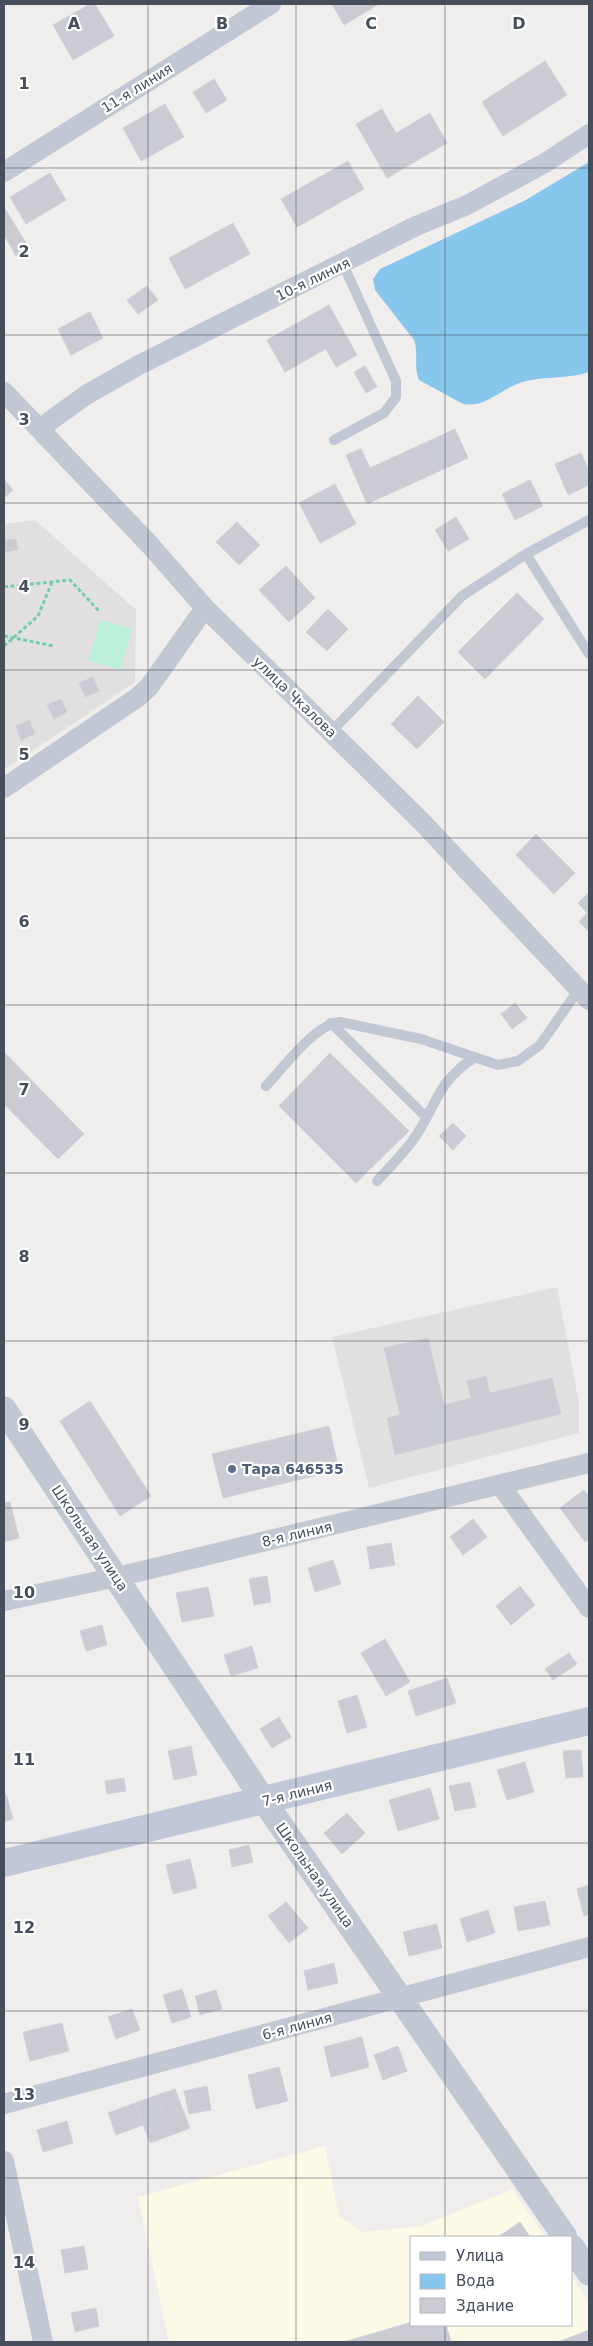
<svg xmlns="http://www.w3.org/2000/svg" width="593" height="2346" font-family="'DejaVu Sans',sans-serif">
<rect width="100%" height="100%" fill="#f0eeed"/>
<path fill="#fcf9e6" d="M325 2146 339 2216 362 2232 422 2226 512 2189 545 2237H412V2325H572V2277L589 2302V2342H169L138 2197Z"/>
<path fill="#e1dfdf" d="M35 520 136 610 135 682 4 770V524Z
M557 1287 579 1403V1433L369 1488 332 1337Z"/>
<path fill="#bbefd7" d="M100 620 132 629 120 670 88 660Z"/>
<path fill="#87c7ed" d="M589 162V372C566 380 540 375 517 384 499 391 484 408 463 404L419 380C413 364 419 354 414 340L375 290 373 279 380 269 524 201Z"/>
<path fill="#cacbd3" stroke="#d1d2d9" d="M90 4H95L114 36 73 60 53 25Z
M332 4H379L344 25Z
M545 61 567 95 503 136 482 102Z
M214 79 227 100 206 113 193 92Z
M165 104 184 137 141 161 123 128Z
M382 109 396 133 430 113 447 143 387 178 356 124Z
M348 161 364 189 297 227 281 199Z
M50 173 66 200 26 224 10 197Z
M4 207 29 248 16 256 4 235Z
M233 223 250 254 185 289 169 258Z
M147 286 158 300 138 314 127 300Z
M329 305 357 355 336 367 326 349 285 372 267 340Z
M90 312 103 338 71 355 58 329Z
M365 366 377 387 366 393 354 372Z
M455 429 468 458 367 504 346 455 361 449 370 468Z
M581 453 589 471V485L568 495 555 464Z
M4 479 13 490 4 498Z
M530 480 543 506 515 520 502 494Z
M335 484 356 524 320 543 299 503Z
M456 517 469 539 448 551 435 530Z
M237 522 260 545 239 565 216 542Z
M16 539 18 550 4 552V540Z
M286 566 315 598 289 622 259 590Z
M517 593 544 619 485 679 458 652Z
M328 609 348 629 327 651 306 632Z
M93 677 99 691 85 697 79 683Z
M418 696 444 722 417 749 391 724Z
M61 699 67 712 54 719 47 705Z
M29 720 35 734 21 740 16 726Z
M536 834 575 873 554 894 516 855Z
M589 892V932L579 922 587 913 578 903Z
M515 1003 527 1018 512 1029 501 1014Z
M4 1052 84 1134 58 1159 4 1104Z
M330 1053 409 1131 356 1183 279 1106Z
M453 1123 466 1136 453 1150 439 1136Z
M428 1338 444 1405 471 1398 467 1381 486 1376 490 1393 552 1378 561 1414 395 1455 387 1418 400 1415 384 1348Z
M90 1401 151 1496 120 1516 60 1421Z
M329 1426 339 1470 223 1498 212 1454Z
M584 1490 589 1497V1539L585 1542 560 1508Z
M10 1502 19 1538 4 1542V1503Z
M473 1519 487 1537 463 1555 450 1537Z
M391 1543 395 1565 370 1569 367 1547Z
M333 1560 341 1584 315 1592 308 1568Z
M267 1576 271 1602 254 1605 249 1579Z
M520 1586 535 1605 511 1625 496 1606Z
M208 1587 214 1616 182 1622 176 1593Z
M102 1625 107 1645 86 1651 80 1631Z
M385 1639 410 1682 386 1696 361 1653Z
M252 1646 258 1668 231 1676 224 1655Z
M569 1653 577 1664 553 1680 545 1669Z
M447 1678 456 1703 416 1716 408 1691Z
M357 1695 367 1727 347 1733 338 1701Z
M279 1717 291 1737 272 1748 260 1729Z
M191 1746 197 1775 174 1780 168 1751Z
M581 1750 583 1777 566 1778 563 1751Z
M525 1762 534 1792 507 1800 497 1770Z
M124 1778 126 1791 107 1794 105 1781Z
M470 1782 476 1807 455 1811 449 1786Z
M430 1788 439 1819 398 1831 389 1800Z
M4 1794H6L13 1819 4 1822Z
M347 1813 365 1833 342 1854 324 1833Z
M249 1845 253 1862 232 1867 229 1850Z
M190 1859 197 1888 173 1894 166 1865Z
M589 1885V1914L584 1916 577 1889Z
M545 1901 550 1925 518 1931 514 1907Z
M286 1902 308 1928 289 1943 268 1916Z
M488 1910 495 1933 467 1942 460 1919Z
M437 1924 442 1948 409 1956 403 1932Z
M334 1963 338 1983 308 1990 304 1971Z
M182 1989 191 2017 172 2023 163 1995Z
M216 1990 222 2009 200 2015 195 1996Z
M132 2009 140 2030 116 2039 108 2017Z
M62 2023 69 2051 30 2061 23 2032Z
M362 2037 369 2067 331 2077 324 2047Z
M398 2046 407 2071 383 2080 374 2055Z
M279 2067 288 2101 256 2109 248 2075Z
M207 2086 211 2110 189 2114 184 2091Z
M175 2089 190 2128 172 2135 157 2095Z
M157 2095 172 2135 150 2143 135 2103Z
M135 2103 143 2125 116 2135 108 2113Z
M67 2121 73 2143 43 2152 37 2130Z
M520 2222 530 2237H498Z
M84 2246 88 2269 65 2273 61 2250Z
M96 2308 99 2326 75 2332 71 2313Z
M412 2322V2325H446L451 2342H344Z
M589 2330V2342H558Z"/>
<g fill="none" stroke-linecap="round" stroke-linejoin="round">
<path stroke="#72cdaf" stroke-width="3" stroke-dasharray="4 2.5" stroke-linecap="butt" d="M4 587 70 580 100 612
M4 636 54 646
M4 646 38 616 52 582"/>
<path stroke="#c1c7d3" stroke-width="10" d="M334 440 384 413 396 397V381L343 264
M526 554 589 654
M331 732 462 596 526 554 589 520
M331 1023 426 1117
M266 1086C283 1068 315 1024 340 1022L421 1039 498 1065 518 1061 540 1045 579 989
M377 1181C389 1168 402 1155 413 1140 436 1108 436 1082 474 1058"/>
<path stroke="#c1c7d3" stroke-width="20" d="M4 172 271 4
M4 392 150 545 205 608 423 823 589 1000
M39 429 86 395 139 365 416 226 467 205 545 163 589 134
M4 788 138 697 149 687 205 608
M501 1486 589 1608
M4 1601 117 1577 589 1463
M4 2104 589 1947
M4 2161 43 2342"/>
<path stroke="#c1c7d3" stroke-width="25" d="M4 1409 264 1801 565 2237
M572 2247 589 2273"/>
<path stroke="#c0c7d7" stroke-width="28" d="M4 1863 589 1721"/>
</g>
<path fill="none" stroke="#464d5b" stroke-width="1" stroke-opacity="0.55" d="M148 4V2342M296 4V2342M445 4V2237M4 168H589M4 335H589M4 503H589M4 670H589M4 838H589M4 1005H589M4 1173H589M4 1341H589M4 1508H589M4 1676H589M4 1843H589M4 2011H589M4 2178H589M445 2325V2342"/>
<circle fill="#5c6f8a" stroke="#fff" stroke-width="2" cx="232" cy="1469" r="5"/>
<g text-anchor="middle" stroke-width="4.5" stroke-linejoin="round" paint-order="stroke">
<g font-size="14" fill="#464d5b" stroke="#fff">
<text transform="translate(137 88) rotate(-32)" y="5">11-я линия</text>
<text transform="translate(313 279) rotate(-26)" y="5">10-я линия</text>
<text transform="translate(295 697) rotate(44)" y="5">улица Чкалова</text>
<text transform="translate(297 1534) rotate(-13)" y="5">8-я линия</text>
<text transform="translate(90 1538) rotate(56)" y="5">Школьная улица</text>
<text transform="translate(297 1793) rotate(-14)" y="5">7-я линия</text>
<text transform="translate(315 1875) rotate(55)" y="5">Школьная улица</text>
<text transform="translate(297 2026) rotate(-15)" y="5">6-я линия</text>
</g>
<g font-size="14" font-weight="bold" fill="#4e5e75" stroke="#fff" text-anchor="start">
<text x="242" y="1474">Тара 646535</text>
</g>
</g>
<g font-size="16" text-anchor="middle" font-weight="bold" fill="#464d5b" stroke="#fff" stroke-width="4.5" stroke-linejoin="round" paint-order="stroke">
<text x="74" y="29">A</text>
<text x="222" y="29">B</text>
<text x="371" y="29">C</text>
<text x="519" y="29">D</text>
<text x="24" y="89">1</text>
<text x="24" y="257">2</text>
<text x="24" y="425">3</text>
<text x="24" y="592">4</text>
<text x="24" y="760">5</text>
<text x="24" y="927">6</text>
<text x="24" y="1095">7</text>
<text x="24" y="1262">8</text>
<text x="24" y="1430">9</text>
<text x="24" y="1598">10</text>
<text x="24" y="1765">11</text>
<text x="24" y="1933">12</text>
<text x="24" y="2100">13</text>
<text x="24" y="2268">14</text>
</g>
<rect width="593" height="2346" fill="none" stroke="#464d5b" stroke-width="10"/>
<rect x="410" y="2236" width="162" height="90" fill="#ffffff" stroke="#b5b8bd"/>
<rect x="420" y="2252" width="25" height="8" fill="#c0c7d7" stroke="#b5b8bd"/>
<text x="456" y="2261" font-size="15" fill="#464d5b">Улица</text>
<rect x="420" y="2274" width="25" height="15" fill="#87c7ed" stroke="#b5b8bd"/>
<text x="456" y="2286" font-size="15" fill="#464d5b">Вода</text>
<rect x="420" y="2298" width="25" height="15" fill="#cacbd3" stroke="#b5b8bd"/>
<text x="456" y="2311" font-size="15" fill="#464d5b">Здание</text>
</svg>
